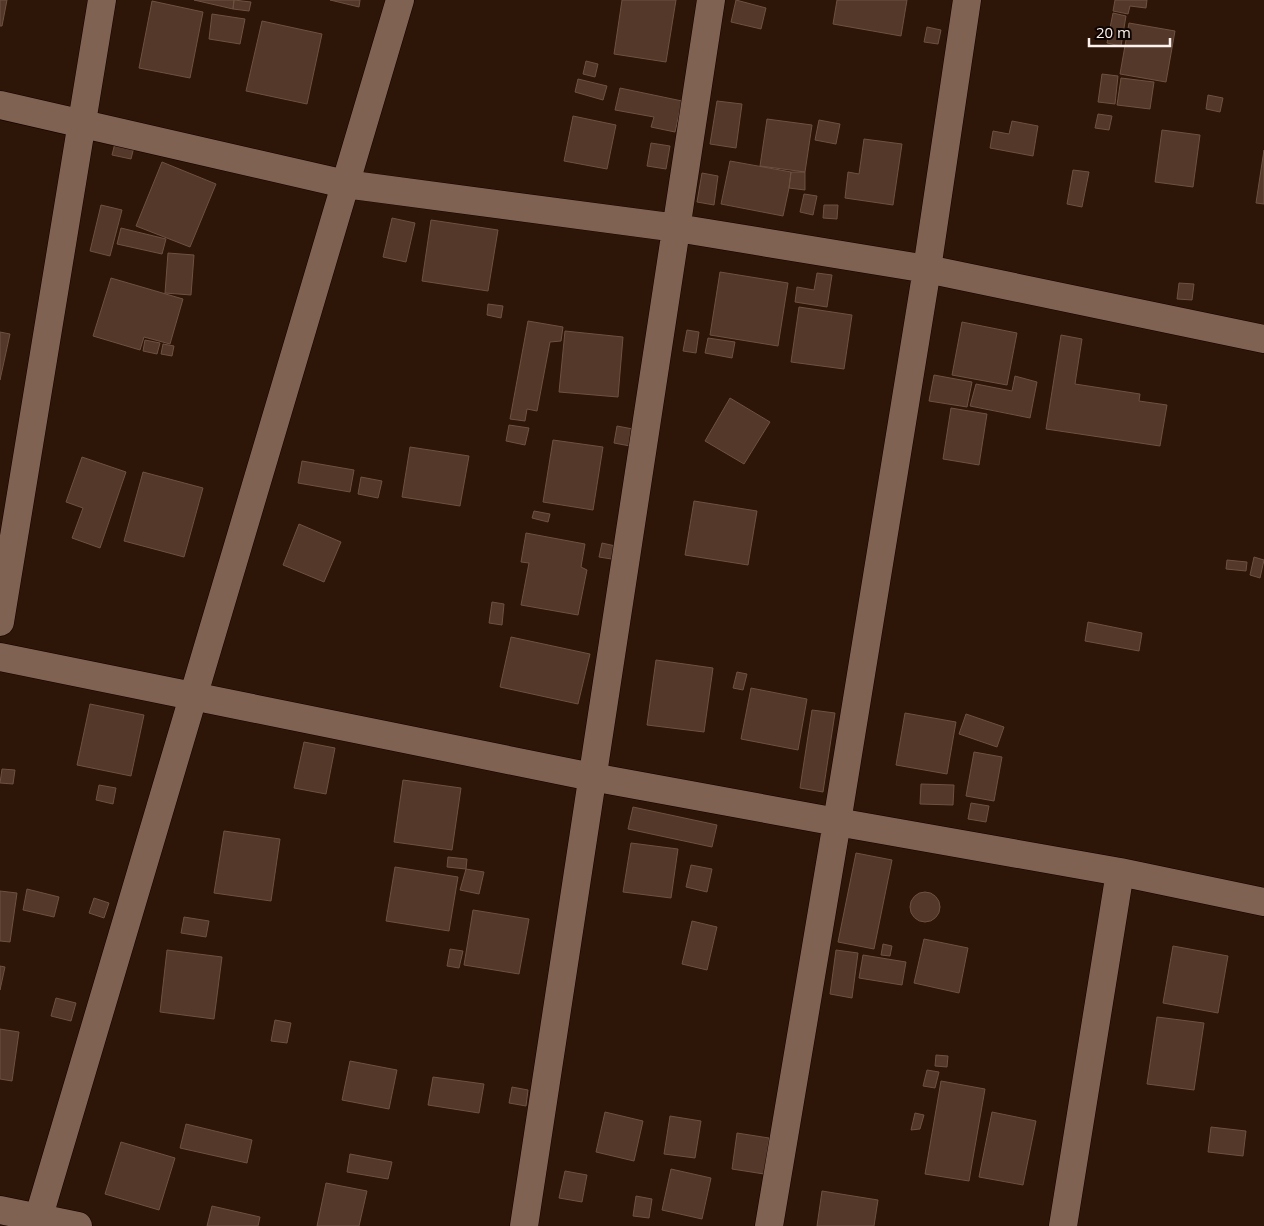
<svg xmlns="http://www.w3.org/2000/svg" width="1264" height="1226" font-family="'Open Sans',sans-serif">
<rect width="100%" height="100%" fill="#2d1507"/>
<path fill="#54392a" stroke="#6d5141" d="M0 0H7L2 26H0Z
M194 0H234L233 9Z
M234 0 251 2 249 11 233 9Z
M330 0H360L359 7Z
M622 0H676L666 62 614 54Z
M736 0 766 8 761 29 731 22Z
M837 0H907L901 36 833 24Z
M1115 0H1147L1146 8 1130 6 1128 14 1113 11Z
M152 1 203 12 190 78 139 68Z
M1113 13 1126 16 1121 46 1107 43Z
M212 14 245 19 240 44 209 39Z
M262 21 322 34 307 104 246 91Z
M1129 23 1175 31 1166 82 1120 74Z
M927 27 941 30 938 44 924 42Z
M586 61 598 64 595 77 583 74Z
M1102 74 1118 76 1115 104 1098 102Z
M1121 78 1154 82 1150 109 1117 105Z
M578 79 607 86 603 100 575 92Z
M620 88 682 101 675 132 651 127 654 117 615 110Z
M1208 95 1223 98 1220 112 1206 109Z
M717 101 742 104 736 148 710 144Z
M1098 114 1112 116 1109 130 1095 128Z
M573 116 616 125 607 169 564 161Z
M767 119 812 125 805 172 760 166Z
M819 120 840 124 836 144 815 140Z
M1012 121 1038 126 1033 156 990 148 993 131 1009 134Z
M1162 130 1200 135 1193 187 1155 182Z
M116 139 135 143 131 159 112 155Z
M864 139 902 144 893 205 845 198 848 172 859 174Z
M651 143 670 146 666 169 647 166Z
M1264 150V204L1256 203Z
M730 161 791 172 789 188 783 216 721 204Z
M162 162 216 184 190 247 136 226Z
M1073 170 1089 172 1082 207 1067 204Z
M791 172H805V190L789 188Z
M702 173 718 176 714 205 697 202Z
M804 194 817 196 813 215 800 212Z
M101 205 122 210 110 256 90 251Z
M824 205H838L837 219 823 218Z
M392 218 415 223 406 262 383 257Z
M431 220 498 230 488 291 422 281Z
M121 228 166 239 162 254 117 244Z
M168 253 194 255 191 295 165 293Z
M720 272 788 283 778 346 710 335Z
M817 273 832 275 827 307 795 302 797 287 814 290Z
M111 278 183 299 170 344 144 337 140 350 93 336Z
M1179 283 1194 284 1192 300 1177 299Z
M488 304 503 306 501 318 487 315Z
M799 307 852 315 844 369 791 362Z
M528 321 563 327 561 341 550 342 537 411 527 409 525 421 510 419Z
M962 322 1017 333 1007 385 952 375Z
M687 330 699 332 696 353 683 351Z
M565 331 623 337 618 397 559 392Z
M0 332 10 334 0 380Z
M1061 335 1082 339 1075 384 1140 394 1139 401 1167 405 1160 446 1046 429Z
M708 338 735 342 732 358 705 353Z
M145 340 160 343 157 354 143 351Z
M163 344 174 346 172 356 161 354Z
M934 375 972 382 967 407 929 401Z
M1015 376 1037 382 1030 418 970 406 976 384 1012 391Z
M730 398 770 422 744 464 705 441Z
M951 408 987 414 979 465 943 459Z
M509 425 529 428 525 445 506 441Z
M617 426 633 429 630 446 614 443Z
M553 440 603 447 593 510 543 502Z
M410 447 469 456 460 506 402 497Z
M82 457 126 472 100 548 72 538 83 508 66 502Z
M302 461 354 470 350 492 298 483Z
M143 472 203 488 184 557 124 541Z
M361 477 382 481 378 498 358 494Z
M694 501 757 511 748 565 685 555Z
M534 511 550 514 548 522 532 518Z
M299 524 341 542 324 582 283 565Z
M526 533 585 544 581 567 587 570 578 615 521 605 529 563 521 562Z
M602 543 620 547 618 560 599 557Z
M1254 557 1264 560 1260 578 1250 575Z
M1227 560 1247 562 1246 571 1226 569Z
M492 602 504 604 502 625 489 623Z
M1088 622 1142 633 1139 651 1085 641Z
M511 637 590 654 578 704 500 687Z
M656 660 713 668 704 732 647 725Z
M737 672 747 674 743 690 733 688Z
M751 688 807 699 798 750 741 739Z
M90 704 144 715 131 776 77 765Z
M812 710 835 713 823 792 800 788Z
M905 713 956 722 947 774 896 765Z
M966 714 1004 727 997 747 959 734Z
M304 742 335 748 326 794 294 788Z
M974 752 1002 757 994 801 966 796Z
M2 769 15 770 13 784 0 783Z
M403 780 461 788 452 850 394 842Z
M921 784 954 785 953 805 920 804Z
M99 785 116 788 113 804 96 800Z
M971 803 989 806 986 822 968 819Z
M633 807 717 825 712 847 628 829Z
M224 831 280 839 271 901 214 893Z
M631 843 678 849 671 898 623 892Z
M856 853 892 860 874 949 838 942Z
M448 857 467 859 466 869 447 867Z
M691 865 712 869 707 892 686 887Z
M395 867 458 877 449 931 386 921Z
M466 869 484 872 479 894 460 890Z
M27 889 59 897 54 917 23 910Z
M0 891 17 893 10 942 0 941Z
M910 907a15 15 0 1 1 30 0a15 15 0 1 1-30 0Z
M94 898 109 903 104 918 89 913Z
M473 910 529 919 519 974 464 965Z
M184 917 209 921 206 937 181 933Z
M692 921 717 927 707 970 682 964Z
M924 939 968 948 959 993 914 983Z
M883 944 892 946 890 956 881 955Z
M1173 946 1228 956 1218 1013 1163 1003Z
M450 949 463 951 459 968 447 966Z
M167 950 222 957 214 1019 160 1012Z
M836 950 858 953 852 998 830 994Z
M863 955 906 962 902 985 859 978Z
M0 966 5 967 0 990Z
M56 998 76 1003 71 1021 51 1016Z
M1157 1017 1204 1023 1194 1090 1147 1084Z
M275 1020 291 1023 287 1043 271 1041Z
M0 1029 19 1032 12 1081 0 1079Z
M936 1055 948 1056 947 1067 935 1066Z
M350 1061 397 1070 389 1109 342 1100Z
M927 1070 939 1072 935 1088 923 1086Z
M433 1077 484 1084 479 1113 428 1105Z
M941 1081 985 1089 969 1181 925 1174Z
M512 1087 528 1090 526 1106 509 1103Z
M605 1112 643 1121 634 1161 596 1152Z
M992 1112 1036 1121 1023 1185 979 1177Z
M915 1113 924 1115 920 1129 911 1130Z
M670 1116 701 1121 695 1158 664 1154Z
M186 1124 252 1140 247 1163 180 1148Z
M1211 1127 1246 1131 1243 1156 1208 1152Z
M737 1133 769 1138 764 1174 732 1169Z
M121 1142 175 1158 159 1210 105 1194Z
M350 1154 392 1162 388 1179 347 1172Z
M671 1169 711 1178 702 1219 662 1210Z
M565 1171 587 1175 582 1202 559 1198Z
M326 1183 367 1191 359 1226H317Z
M822 1191 878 1200 874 1226H817Z
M636 1196 652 1199 649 1218 633 1216Z
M212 1206 260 1217 258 1226H207Z"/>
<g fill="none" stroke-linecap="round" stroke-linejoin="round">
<defs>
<path id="minor" d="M0 105 345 184 677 228 927 269 1264 339
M0 622 102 0
M0 657 592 777 837 822 1120 872 1264 902
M0 1210 78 1226
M36 1226 400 0
M524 1226 711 0
M769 1226 837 822 927 269 967 0
M1063 1226 1120 872"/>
</defs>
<use href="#minor" stroke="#140200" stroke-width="29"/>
<use href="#minor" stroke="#7f6252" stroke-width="28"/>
</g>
<path d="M1089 38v8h81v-8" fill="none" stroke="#fdf2ed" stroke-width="2.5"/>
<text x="1096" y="38" font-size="15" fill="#fdf2ed" stroke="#0e0502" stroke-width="4" paint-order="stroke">20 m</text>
</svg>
